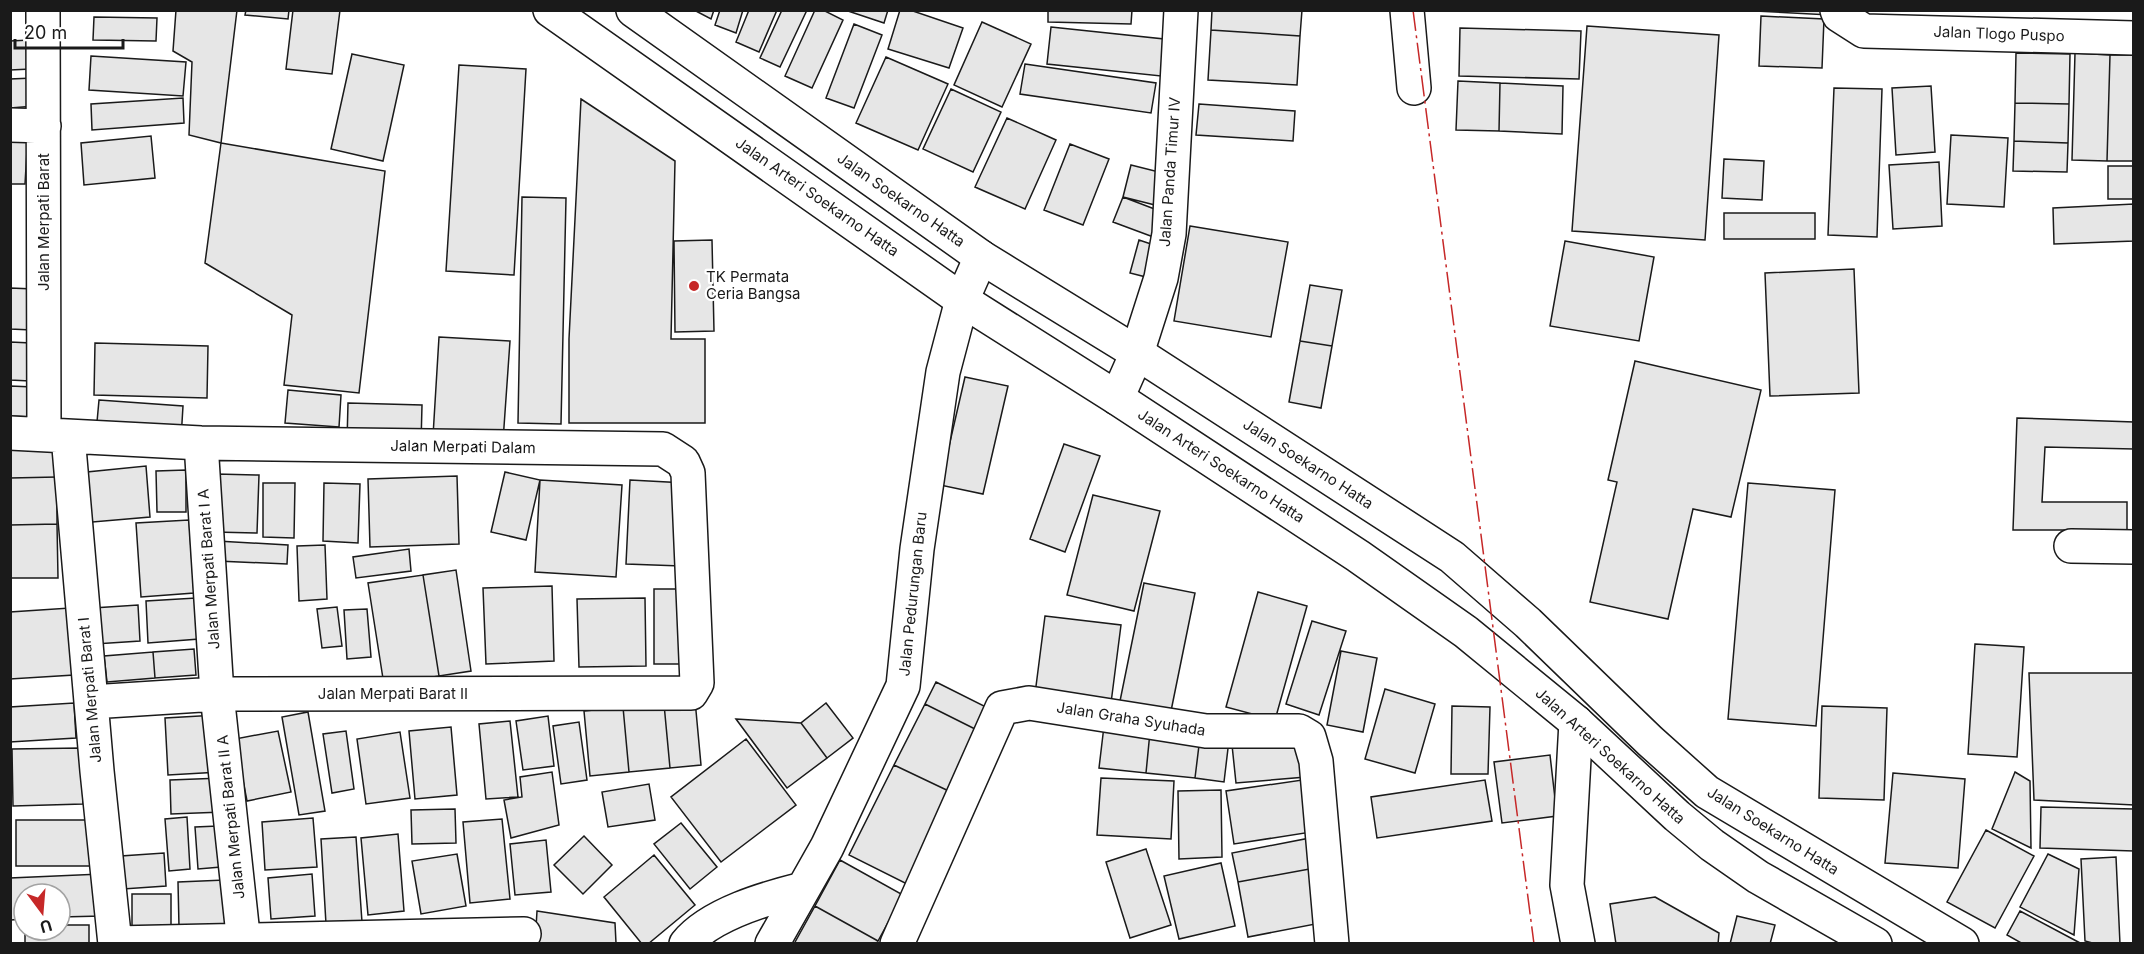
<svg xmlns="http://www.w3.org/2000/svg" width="2144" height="954" font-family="Inter,sans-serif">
<rect width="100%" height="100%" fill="#fff"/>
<path fill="#e6e6e6" stroke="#1a1a1a" stroke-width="1.5" d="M176 10H237L221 143 189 135 192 62 173 51Z
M246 10H289L288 19 245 15Z
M293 10H340L332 74 286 69Z
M694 10H714L711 19Z
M720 10H743L736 33 715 25Z
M749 10H777L759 52 736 42Z
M782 10H807L780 67 760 58Z
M815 10H823L843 20 812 88 785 76Z
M845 10H888L884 23Z
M900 10H910L963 28 949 68 888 49Z
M1048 10H1132L1131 24 1048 22Z
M1212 10H1302L1300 36 1211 30Z
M1735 10H1830V15Z
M1761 16 1824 19 1822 68 1759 66Z
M94 17 157 18 156 41 93 40Z
M982 22 1031 44 1002 107 954 85Z
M854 24 882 35 854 108 826 98Z
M1587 26 1719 35 1705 240 1572 231Z
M1051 27 1164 39 1161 76 1047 64Z
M1460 28 1581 31 1579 79 1459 76Z
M1211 30 1300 36 1297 85 1208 80Z
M30 40 31 69 10 70V41Z
M2016 53 2070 54 2069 104 2015 103Z
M2075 53 2110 55 2107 161 2072 160Z
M352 54 404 65 383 161 331 149Z
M2110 55H2134V161H2107Z
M91 56 186 62 183 96 89 90Z
M886 57 948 84 918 150 856 123Z
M1025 64 1156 83 1151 113 1020 94Z
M459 65 526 69 514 275 446 271Z
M33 78 35 106 10 108V79Z
M1458 81 1500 83 1499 131 1456 130Z
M1500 83 1563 86 1562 134 1499 131Z
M1931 86 1935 152 1896 155 1892 88Z
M1834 88 1882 89 1877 237 1828 235Z
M951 89 1001 112 973 172 923 149Z
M183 98 184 123 92 130 91 104Z
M581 99 675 161 671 339H705V423H569V339Z
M2015 103 2069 104 2068 143 2014 141Z
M1199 104 1295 111 1293 141 1196 135Z
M1007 118 1056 140 1025 209 975 187Z
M10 132 28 133 25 184H10Z
M1951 135 2008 138 2004 207 1947 204Z
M151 136 155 178 84 185 81 143Z
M2014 141 2068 143 2067 172 2013 171Z
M221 143 385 171 359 393 284 385 292 315 205 263Z
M1070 144 1109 159 1083 225 1044 210Z
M1724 159 1764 161 1762 200 1722 198Z
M1939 162 1942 226 1893 229 1889 165Z
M1131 165 1163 173 1155 205 1123 197Z
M2108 166H2134V199H2108Z
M522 197 566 198 561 424 518 423Z
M1123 197 1165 213 1156 238 1113 222Z
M2134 204V241L2054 244 2053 208Z
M1724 213H1815V239H1724Z
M1190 226 1288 242 1271 337 1174 321Z
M712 240 714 331 675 332 674 241Z
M1139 240 1154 245 1146 277 1130 273Z
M1565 241 1654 257 1639 341 1550 326Z
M1854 269 1859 393 1770 396 1765 273Z
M1310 285 1342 290 1332 346 1300 341Z
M10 288 34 289 32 330 10 329Z
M439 337 510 341 503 441 433 436Z
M1300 341 1332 346 1321 408 1289 402Z
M10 342 31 343 30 381 10 380Z
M95 343 208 346 207 398 94 395Z
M1635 361 1761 390 1731 517 1693 509 1668 619 1590 602 1617 482 1608 480Z
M965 377 1008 386 983 494 940 485Z
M10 386 33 387V417L10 416Z
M288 390 341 395 339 427 285 423Z
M99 400 183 406 181 439 96 433Z
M348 403 422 405 421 444 347 442Z
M2017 418 2134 422V449L2045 447 2042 502H2127V530H2013Z
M56 444 57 477 10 478V445Z
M1064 444 1100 456 1065 552 1030 539Z
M146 466 150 517 81 523 77 473Z
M186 470V512H157L156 471Z
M505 472 540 480 526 540 491 532Z
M216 474 259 475 257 533 214 532Z
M457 476 459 544 370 547 368 479Z
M57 477V524L10 525V478Z
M540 480 622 485 616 577 535 572Z
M630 480 686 483 681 566 626 564Z
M263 483H295L294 538 263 537Z
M324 483 360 484 358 543 323 541Z
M1748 483 1835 490 1816 726 1728 719Z
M1093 495 1160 511 1134 611 1067 595Z
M189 520 194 593 141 597 136 523Z
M57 524 58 578H10V525Z
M217 541 288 545 287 564 217 561Z
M325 545 327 599 299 601 297 546Z
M409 549 411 571 356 578 353 557Z
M456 570 471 671 439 676 423 575Z
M423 575 439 676 384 685 368 583Z
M1144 583 1195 593 1171 711 1120 701Z
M552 586 554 661 486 664 483 588Z
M654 589H683V664H654Z
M1258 592 1307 606 1275 720 1226 707Z
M196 598 199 639 148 643 146 601Z
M645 598 646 666 579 667 577 599Z
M138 605 140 641 95 644 93 608Z
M337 607 342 646 322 648 317 609Z
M70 608 74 675 10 679V612Z
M367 609 371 657 347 659 344 610Z
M1045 616 1121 625 1111 703 1035 694Z
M1312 621 1346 631 1319 715 1286 704Z
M1975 644 2024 647 2017 757 1968 754Z
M194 649 196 675 155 678 153 652Z
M1341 651 1377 658 1363 732 1327 725Z
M153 652 155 678 107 682 104 656Z
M2029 673H2134V805L2034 800Z
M936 682 996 712 985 734 925 704Z
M1385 689 1435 704 1415 773 1365 759Z
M695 700 701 765 670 768 664 704Z
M74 703 76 738 10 742V707Z
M826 703 853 738 827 758 801 723Z
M664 704 670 768 629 772 623 707Z
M925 704 985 734 955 794 894 765Z
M1452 706 1490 707 1488 774H1451Z
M1822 706 1887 708 1884 800 1819 798Z
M623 707 629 772 590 776 584 711Z
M308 712 325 811 299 815 282 717Z
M217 715 220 772 168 775 165 718Z
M548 716 554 766 523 770 516 721Z
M736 719 801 723 827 758 787 788Z
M510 721 518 797 486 799 479 724Z
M579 722 587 780 561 784 553 726Z
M1104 726 1150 732 1146 773 1099 768Z
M451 727 457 795 415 799 409 731Z
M278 731 291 792 247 801 235 739Z
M346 731 354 789 332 793 323 734Z
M400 732 410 798 366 804 357 739Z
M1150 732 1200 737 1195 778 1146 773Z
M1200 737 1229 740 1224 782 1195 778Z
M746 739 796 805 721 862 671 797Z
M1303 739 1306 777 1236 783 1232 745Z
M81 748 83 804 13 806 12 749Z
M1550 755 1557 816 1502 823 1494 762Z
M894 765 955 794 909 885 849 855Z
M552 772 559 825 511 838 504 800 522 797 520 777Z
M2015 772 2030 781 2031 848 1992 829Z
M1893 773 1965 779 1958 868 1885 863Z
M222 778 223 812 171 814 170 780Z
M1101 778 1174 781 1171 839 1097 835Z
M1309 779 1318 831 1234 844 1226 791Z
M1485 780 1492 821 1377 838 1371 797Z
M649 784 655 820 608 827 602 792Z
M1221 790 1222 857 1179 859 1178 791Z
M2041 807 2134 809V851L2040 848Z
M455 809 456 843 412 844 411 810Z
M187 817 190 869 169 871 165 819Z
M313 818 317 867 265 870 262 822Z
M502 819 510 899 470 903 463 822Z
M16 820H91V866H16Z
M681 823 717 867 690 889 654 844Z
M218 826 221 867 198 869 195 827Z
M1986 830 2034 856 1995 928 1947 902Z
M398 834 404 911 368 915 361 838Z
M584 836 612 865 583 894 554 865Z
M356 837 362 922 326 924 321 839Z
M1310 838 1315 868 1238 882 1232 853Z
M546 840 551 892 515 895 510 844Z
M1146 849 1171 925 1130 938 1106 862Z
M164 853 166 886 123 889 121 856Z
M457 854 466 906 421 914 412 861Z
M2048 854 2079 869 2074 935 2020 907Z
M654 855 695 905 648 944H642L604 897Z
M2116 857 2120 944H2096L2085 941 2081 859Z
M840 860 903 895 878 941 815 906Z
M1221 863 1235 926 1179 939 1164 876Z
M1315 868 1326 922 1248 937 1238 882Z
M101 874 102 916 60 917V894H24V919L11 920 10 878Z
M312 874 315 916 271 919 268 878Z
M225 880 227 925 179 927 178 882Z
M132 894H171V927L132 928Z
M1655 897 1719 933 1718 944H1616L1610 904Z
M815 906 878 941 876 944H794Z
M537 911 615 923 616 943 619 944H535Z
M2020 911 2082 944H2023L2007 935Z
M1737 916 1775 925 1770 944H1730Z
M60 925H89V944H25V930H60Z"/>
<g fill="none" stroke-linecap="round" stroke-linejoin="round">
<defs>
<path id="minor" d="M43 10 44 434
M1407 10 1414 88
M1837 10 1839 15 1864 31 2134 38
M10 125 44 126
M1117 398 1137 353 1161 278 1169 234 1181 10
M10 433 201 443 663 449 683 462 688 473 697 683 691 693 217 694 91 702
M68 436 97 771 115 944
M201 443 217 694 244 944
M2071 546 2134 547
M115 943 524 934
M686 944C710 914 767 898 803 889
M772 944 827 847 903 686 917 549 943 372 962 300 981 257
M897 944 1002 708 1029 703 1206 731H1299L1309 737 1316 761 1332 944"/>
<path id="tertiary" d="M1576 722 1567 885 1578 944"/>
<path id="primary" d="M550 10 962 300 1117 398 1358 556 1466 632 1576 722 1677 816 1712 845 1758 877 1875 944
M633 10 981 257 1137 353 1452 557 1528 623 1650 741 1707 792 1962 944"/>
</defs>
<use href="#minor" stroke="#1a1a1a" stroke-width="36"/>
<use href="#tertiary" stroke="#1a1a1a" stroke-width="36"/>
<use href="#primary" stroke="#1a1a1a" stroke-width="36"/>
<use href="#minor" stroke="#fff" stroke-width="33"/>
<use href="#tertiary" stroke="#fff" stroke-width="33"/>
<use href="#primary" stroke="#fff" stroke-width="33"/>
<path stroke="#c62828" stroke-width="1.5" stroke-dasharray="21 4.5 3 4.5" stroke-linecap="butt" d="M1413 10 1534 944"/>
</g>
<circle fill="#c62828" stroke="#fff" stroke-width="2" cx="694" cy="286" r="6"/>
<g text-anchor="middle" stroke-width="4.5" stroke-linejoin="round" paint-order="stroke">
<g font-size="15" fill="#1a1a1a" stroke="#fff">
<text transform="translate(1999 34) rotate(2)" y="5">Jalan Tlogo Puspo</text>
<text transform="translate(1170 172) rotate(-86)" y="5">Jalan Panda Timur IV</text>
<text transform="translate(817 197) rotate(35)" y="5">Jalan Arteri Soekarno Hatta</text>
<text transform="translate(901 200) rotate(35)" y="5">Jalan Soekarno Hatta</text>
<text transform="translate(44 222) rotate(-90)" y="5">Jalan Merpati Barat</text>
<text transform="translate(463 447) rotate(1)" y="5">Jalan Merpati Dalam</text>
<text transform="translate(1308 464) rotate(33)" y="5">Jalan Soekarno Hatta</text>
<text transform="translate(1221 466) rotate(33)" y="5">Jalan Arteri Soekarno Hatta</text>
<text transform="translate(209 569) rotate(-94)" y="5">Jalan Merpati Barat I A</text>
<text transform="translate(913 594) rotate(-84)" y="5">Jalan Pedurungan Baru</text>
<text transform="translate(90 690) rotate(-95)" y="5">Jalan Merpati Barat I</text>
<text x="393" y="699">Jalan Merpati Barat II</text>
<text transform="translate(1131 719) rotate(9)" y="5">Jalan Graha Syuhada</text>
<text transform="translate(1610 756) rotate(42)" y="5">Jalan Arteri Soekarno Hatta</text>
<text transform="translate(231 817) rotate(-96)" y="5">Jalan Merpati Barat II A</text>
<text transform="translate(1773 831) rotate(32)" y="5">Jalan Soekarno Hatta</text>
</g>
<g font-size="15" fill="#1a1a1a" stroke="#fff" text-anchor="start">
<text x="706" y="282">TK Permata<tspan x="706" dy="17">Ceria Bangsa</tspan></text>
</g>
</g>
<rect width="2144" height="954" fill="none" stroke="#1a1a1a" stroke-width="24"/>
<g transform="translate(42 912) rotate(164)"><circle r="28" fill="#ffffff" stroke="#a3a3a3" stroke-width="1.5"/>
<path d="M0-4.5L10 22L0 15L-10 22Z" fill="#c62828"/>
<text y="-9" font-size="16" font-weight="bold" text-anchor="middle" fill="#1a1a1a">U</text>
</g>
<path d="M15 39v9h108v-9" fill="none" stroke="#1a1a1a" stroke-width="3"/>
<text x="24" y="39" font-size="18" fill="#1a1a1a" stroke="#ffffff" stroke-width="4.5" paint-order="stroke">20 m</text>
</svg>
